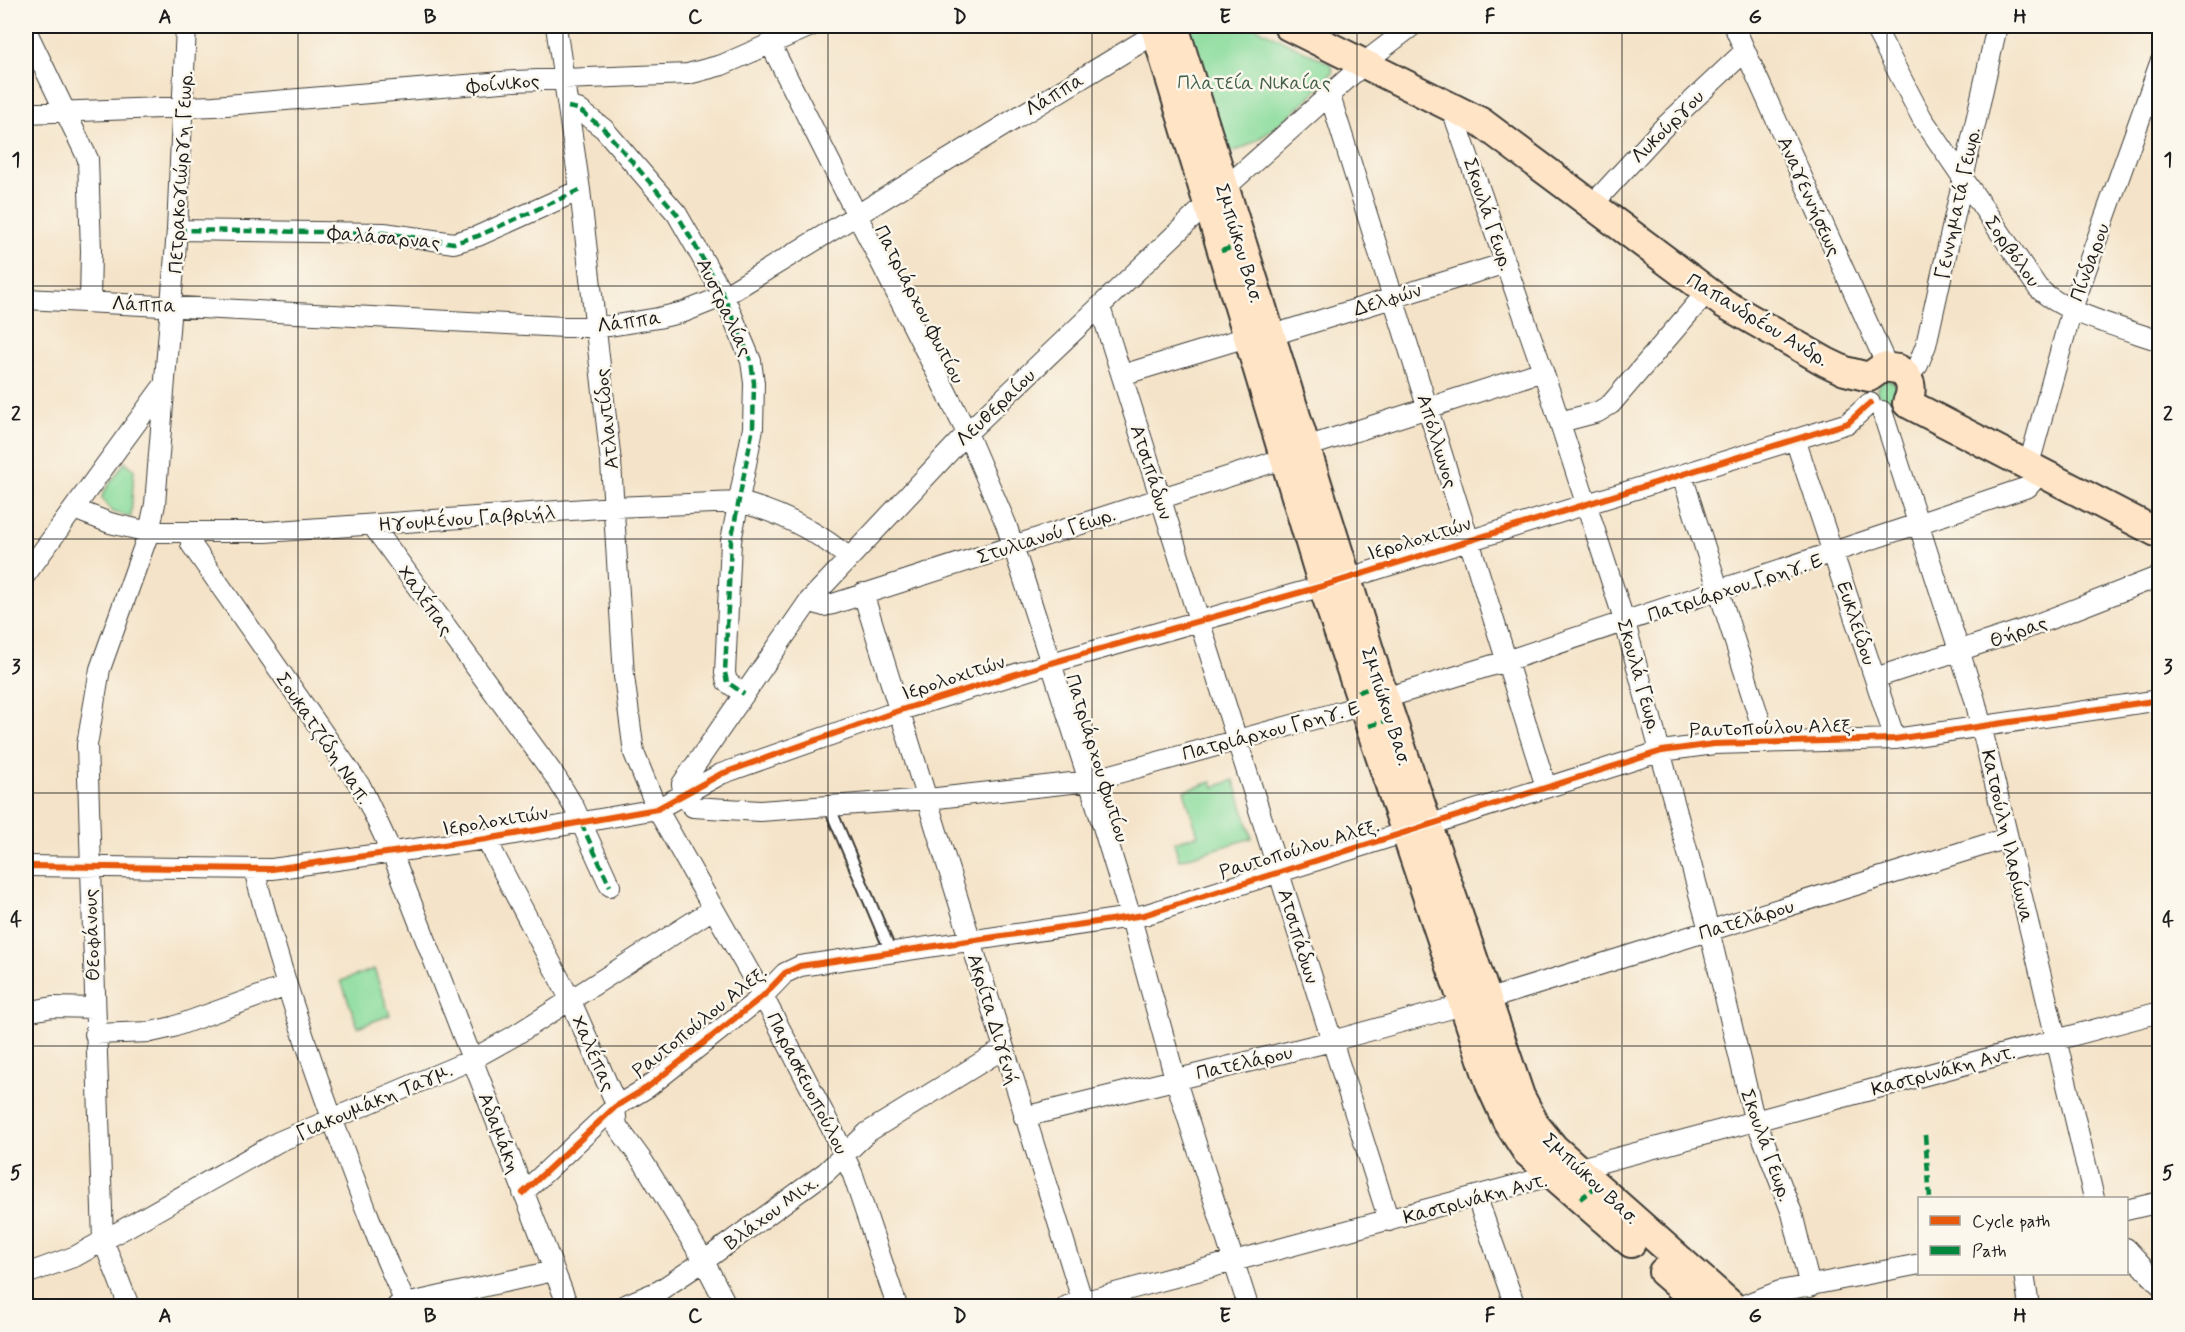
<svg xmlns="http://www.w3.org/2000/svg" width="2185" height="1332" font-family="Mynerve,sans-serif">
<rect width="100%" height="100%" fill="#fbf7ec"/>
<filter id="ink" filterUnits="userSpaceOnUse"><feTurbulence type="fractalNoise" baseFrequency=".0167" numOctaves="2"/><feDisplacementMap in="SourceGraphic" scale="12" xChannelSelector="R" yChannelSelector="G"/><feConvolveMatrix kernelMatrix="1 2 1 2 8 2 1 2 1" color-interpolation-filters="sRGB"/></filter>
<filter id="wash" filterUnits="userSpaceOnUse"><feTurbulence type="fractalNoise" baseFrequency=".008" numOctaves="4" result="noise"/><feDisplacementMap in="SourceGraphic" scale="24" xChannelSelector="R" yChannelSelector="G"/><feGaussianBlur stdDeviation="1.35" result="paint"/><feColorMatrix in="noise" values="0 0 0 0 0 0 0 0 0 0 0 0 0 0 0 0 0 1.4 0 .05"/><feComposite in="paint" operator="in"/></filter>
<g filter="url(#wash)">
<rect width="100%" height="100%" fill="#f4e3c8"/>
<path fill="#8adc9d" stroke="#537c5c" stroke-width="1.5" d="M1187 26H1253L1331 64 1333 71C1317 94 1257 148 1230 152L1227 150Z
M1877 390a10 10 0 1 1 20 0a10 10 0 1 1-20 0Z
M125 462 134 469 131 517 113 512 102 498 103 493Z
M1234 780 1252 838 1179 860 1174 842 1198 835 1184 791 1212 782 1214 787Z
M374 969 390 1015 358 1027 341 981Z"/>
</g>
<g filter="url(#ink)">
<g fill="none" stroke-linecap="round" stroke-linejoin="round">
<defs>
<path id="lane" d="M829 806 891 952"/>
<path id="street" d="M556 26 580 190 611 462 624 676 634 753 657 809 763 996 835 1135 853 1175 897 1306
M1734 26 1887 366
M1874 26 1922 118 2038 288C2065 314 2123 328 2160 341
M26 30 88 159 91 251 90 302
M771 45 967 433 1006 524 1089 781 1131 918 1175 1078 1248 1306
M1330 96 1546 787
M568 107 578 109 604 129 677 214 724 296 751 361 754 383 753 428 731 541 725 673 727 682 744 694
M1451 107 1543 371 1625 623 1709 930 1752 1110 1792 1213 1810 1287
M26 113 214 106 514 81 688 74 722 65 811 26
M1592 205 1662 129 1745 51
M177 230 384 233 454 243 478 236 580 190
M26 299 565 327 610 326 658 318 684 312 724 296 1156 33
M1100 307 1389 1221
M1269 336 1506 263
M1122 375 1247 337
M1907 377 1918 365 1926 345 1997 26
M1882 411 1975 700 2094 1198
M1560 422 1598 412 1611 404 1707 292
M1795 439 1895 739
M1303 448 1543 371
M2029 464 2072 309 2160 63
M1682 475 1767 743
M74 509 110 523 149 532H265L614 507 739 502C779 512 816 531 848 557
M373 526 557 779 574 807 610 886
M190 532 191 544 361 787 392 853 568 1306
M26 574 164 385
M863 593 1084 1306
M809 601 824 606 833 604 1283 459
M1875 678 2022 630 2160 576
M684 796 693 807 760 811 829 806 928 799 1089 781 1336 713 1506 661 2028 487 2042 471
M684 796 682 784 809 601 967 433 1206 205 1374 55 1412 26
M486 839 570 999 614 1099 617 1126 644 1163 704 1261 727 1306
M26 866 272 869 486 839 657 809 721 774 901 710 1051 663 1323 586 1848 423 1870 403
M254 869C276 957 305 1044 336 1129 358 1189 380 1249 407 1306
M1486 1000 2007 838
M26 1012 53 1007 94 1008
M95 1034 151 1032 173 1027 287 986
M1024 1117 1332 1041 1463 1005
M523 1193 615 1107 648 1087 763 996 785 973 800 966 1144 915 1662 751 1714 744 1895 739 2160 700
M1477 1198 1515 1306
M2126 1210 2160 1202
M2126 1248 2160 1285
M26 1274 76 1256 278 1142 471 1060 514 1036 713 909
M2024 1274 2029 1306
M129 1306 103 1240 87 745 100 669 149 532 155 504 177 230 186 26
M397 1306 553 1271
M623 1306 659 1291 704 1261 826 1172 868 1132 1003 1049
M1067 1306 2160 1012
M1742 1306 1780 1291 1920 1264"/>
<path id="secondary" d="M1174 26 1380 685 1520 1096 1536 1126 1554 1148 1732 1306
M1288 26 1481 122 1723 303 1826 362 1845 371 1869 377 1883 367 1898 369C1911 377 1914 389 1907 403L2160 534
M1155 28 1323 586 1491 1086 1507 1121 1527 1152 1631 1243
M1663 1272 1702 1306"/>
</defs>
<use href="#lane" stroke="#3c3a36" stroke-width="14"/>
<use href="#street" stroke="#3c3a36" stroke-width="22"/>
<use href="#secondary" stroke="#3c3a36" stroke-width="32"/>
<use href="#lane" stroke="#fff" stroke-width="10"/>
<use href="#street" stroke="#fff" stroke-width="20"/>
<use href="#secondary" stroke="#ffe4c6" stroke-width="28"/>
<path stroke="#00873e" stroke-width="4.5" stroke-dasharray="9 4.5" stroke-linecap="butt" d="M568 107 578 109 604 129 677 214 724 296 751 361 754 383 753 428 731 541 725 673 727 682 744 694
M177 230 384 233 454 243 478 236 580 190
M1221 251 1240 245
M1358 692 1380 685
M1369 726 1391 719
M2153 797 2160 796
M581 823 610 886
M1925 1135 1930 1198
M1580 1199 1597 1186"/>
<defs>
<path id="cycleway" d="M26 866 272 869 486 839 657 809 721 774 901 710 1051 663 1323 586 1848 423 1870 403
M523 1193 615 1107 648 1087 763 996 785 973 800 966 1144 915 1662 751 1714 744 1895 739 2160 700"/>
</defs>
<use href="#cycleway" stroke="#fbf7ec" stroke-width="10"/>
<use href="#cycleway" stroke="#e8590c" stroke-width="6"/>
</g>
</g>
<path fill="none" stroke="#1c1c1c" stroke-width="1.5" stroke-opacity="0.55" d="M298 26V1306M563 26V1306M828 26V1306M1092 26V1306M1357 26V1306M1622 26V1306M1887 26V1306M26 286H2160M26 539H2160M26 793H2160M26 1046H2160"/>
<g text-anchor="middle" stroke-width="5" stroke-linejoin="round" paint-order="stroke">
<g font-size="20" fill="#425f49" stroke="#fbf7ec">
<text x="1254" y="89">Πλατεία Νικαίας</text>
</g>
<g font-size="20" fill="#1c1c1c" stroke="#fbf7ec">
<text transform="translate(503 83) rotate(-5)" y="7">Φοίνικος</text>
<text transform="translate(1054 94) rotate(-31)" y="7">Λάππα</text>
<text transform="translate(1667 126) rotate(-45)" y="7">Λυκούργου</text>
<text transform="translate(180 172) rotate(-87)" y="7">Πετρακογιώργη Γεωρ.</text>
<text transform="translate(1810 196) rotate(66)" y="7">Αναγεννήσεως</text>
<text transform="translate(1957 203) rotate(-78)" y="7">Γεννηματά Γεωρ.</text>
<text transform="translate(1489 214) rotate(71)" y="7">Σκουλά Γεωρ.</text>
<text transform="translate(384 237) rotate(5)" y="7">Φαλάσαρνας</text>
<text transform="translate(1240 243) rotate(73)" y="7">Σμπώκου Βασ.</text>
<text transform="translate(2013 251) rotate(55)" y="7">Σορβόλου</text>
<text transform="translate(2089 262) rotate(-70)" y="7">Πίνδαρου</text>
<text transform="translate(1387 299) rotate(-17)" y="7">Δελφών</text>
<text transform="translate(144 304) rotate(2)" y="7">Λάππα</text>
<text transform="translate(920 304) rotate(63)" y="7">Πατριάρχου Φωτίου</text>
<text transform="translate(725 307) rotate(65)" y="7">Αυστραλίας</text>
<text transform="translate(1758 319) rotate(31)" y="7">Παπανδρέου Ανδρ.</text>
<text transform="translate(629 321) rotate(-8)" y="7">Λάππα</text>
<text transform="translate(995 407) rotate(-44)" y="7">Λευθεραίου</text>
<text transform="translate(606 419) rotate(-96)" y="7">Ατλαντίδος</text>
<text transform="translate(1438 441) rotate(73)" y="7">Απόλλωνος</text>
<text transform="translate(1152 472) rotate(72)" y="7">Ατσιπάδων</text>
<text transform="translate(467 518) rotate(-4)" y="7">Ηγουμένου Γαβριήλ</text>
<text transform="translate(1046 535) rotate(-18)" y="7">Στυλιανού Γεωρ.</text>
<text transform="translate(1419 538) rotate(-17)" y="7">Ιερολοχιτών</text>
<text transform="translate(1735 587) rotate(-18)" y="7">Πατριάρχου Γρηγ. Ε</text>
<text transform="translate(426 600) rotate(55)" y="7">Χαλέπας</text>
<text transform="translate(1857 623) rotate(72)" y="7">Ευκλείδου</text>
<text transform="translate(2018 631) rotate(-20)" y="7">Θήρας</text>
<text transform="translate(1640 676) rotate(74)" y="7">Σκουλά Γεωρ.</text>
<text transform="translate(953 677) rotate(-18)" y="7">Ιερολοχιτών</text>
<text transform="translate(1387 706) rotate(72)" y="7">Σμπώκου Βασ.</text>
<text transform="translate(1772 727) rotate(-2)" y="7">Ραυτοπούλου Αλεξ.</text>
<text transform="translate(1271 730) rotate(-15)" y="7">Πατριάρχου Γρηγ. Ε</text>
<text transform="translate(324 738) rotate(56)" y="7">Σουκατζίδη Ναπ.</text>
<text transform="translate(1098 758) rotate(73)" y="7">Πατριάρχου Φωτίου</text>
<text transform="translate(495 820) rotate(-9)" y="7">Ιερολοχιτών</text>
<text transform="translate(2008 836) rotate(77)" y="7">Κατσούλη Ιλαρίωνα</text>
<text transform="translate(1299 848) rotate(-17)" y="7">Ραυτοπούλου Αλεξ.</text>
<text transform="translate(1746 919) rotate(-17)" y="7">Πατελάρου</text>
<text transform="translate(91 935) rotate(-92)" y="7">Θεοφάνους</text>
<text transform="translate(1299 936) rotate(73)" y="7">Ατσιπάδων</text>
<text transform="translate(994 1019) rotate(73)" y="7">Ακρίτα Διγενή</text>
<text transform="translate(699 1021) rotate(-39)" y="7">Ραυτοπούλου Αλεξ.</text>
<text transform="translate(594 1053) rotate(66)" y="7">Χαλέπας</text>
<text transform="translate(1244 1062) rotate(-13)" y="7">Πατελάρου</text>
<text transform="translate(1943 1070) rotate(-15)" y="7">Καστρινάκη Αντ.</text>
<text transform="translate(808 1083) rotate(63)" y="7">Παρασκευοπούλου</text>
<text transform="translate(374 1101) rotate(-23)" y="7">Γιακουμάκη Ταγμ.</text>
<text transform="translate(500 1133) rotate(69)" y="7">Αδαμάκη</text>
<text transform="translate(1767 1145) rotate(70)" y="7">Σκουλά Γεωρ.</text>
<text transform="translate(1591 1178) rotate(43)" y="7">Σμπώκου Βασ.</text>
<text transform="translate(1475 1198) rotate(-15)" y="7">Καστρινάκη Αντ.</text>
<text transform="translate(771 1212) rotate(-36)" y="7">Βλάχου Μιχ.</text>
</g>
</g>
<rect width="2185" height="1332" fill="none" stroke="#fbf7ec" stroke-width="66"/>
<rect x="1918" y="1197" width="210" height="78" fill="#fbf7ec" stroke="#a29f99" stroke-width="1.5"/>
<rect x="1930" y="1216" width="30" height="9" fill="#e8590c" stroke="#a29f99" stroke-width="1.5"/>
<text x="1972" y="1227" font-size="18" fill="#1c1c1c">Cycle path</text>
<rect x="1930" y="1246" width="30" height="9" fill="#00873e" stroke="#a29f99" stroke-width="1.5"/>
<text x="1972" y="1257" font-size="18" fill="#1c1c1c">Path</text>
<rect x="33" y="33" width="2119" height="1266" fill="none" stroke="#1c1c1c" stroke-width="2"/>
<g font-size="20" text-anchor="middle" font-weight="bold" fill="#1c1c1c">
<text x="165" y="23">A</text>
<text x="430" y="23">B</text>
<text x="695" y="23">C</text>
<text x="960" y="23">D</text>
<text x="1225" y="23">E</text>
<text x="1490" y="23">F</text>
<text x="1755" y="23">G</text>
<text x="2020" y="23">H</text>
<text x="16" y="166">1</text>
<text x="2168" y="166">1</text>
<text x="16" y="420">2</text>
<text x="2168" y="420">2</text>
<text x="16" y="673">3</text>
<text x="2168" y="673">3</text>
<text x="16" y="926">4</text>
<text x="2168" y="926">4</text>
<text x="16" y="1179">5</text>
<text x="2168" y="1179">5</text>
<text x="165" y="1322">A</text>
<text x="430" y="1322">B</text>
<text x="695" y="1322">C</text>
<text x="960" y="1322">D</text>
<text x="1225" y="1322">E</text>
<text x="1490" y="1322">F</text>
<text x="1755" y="1322">G</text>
<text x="2020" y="1322">H</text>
</g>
</svg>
